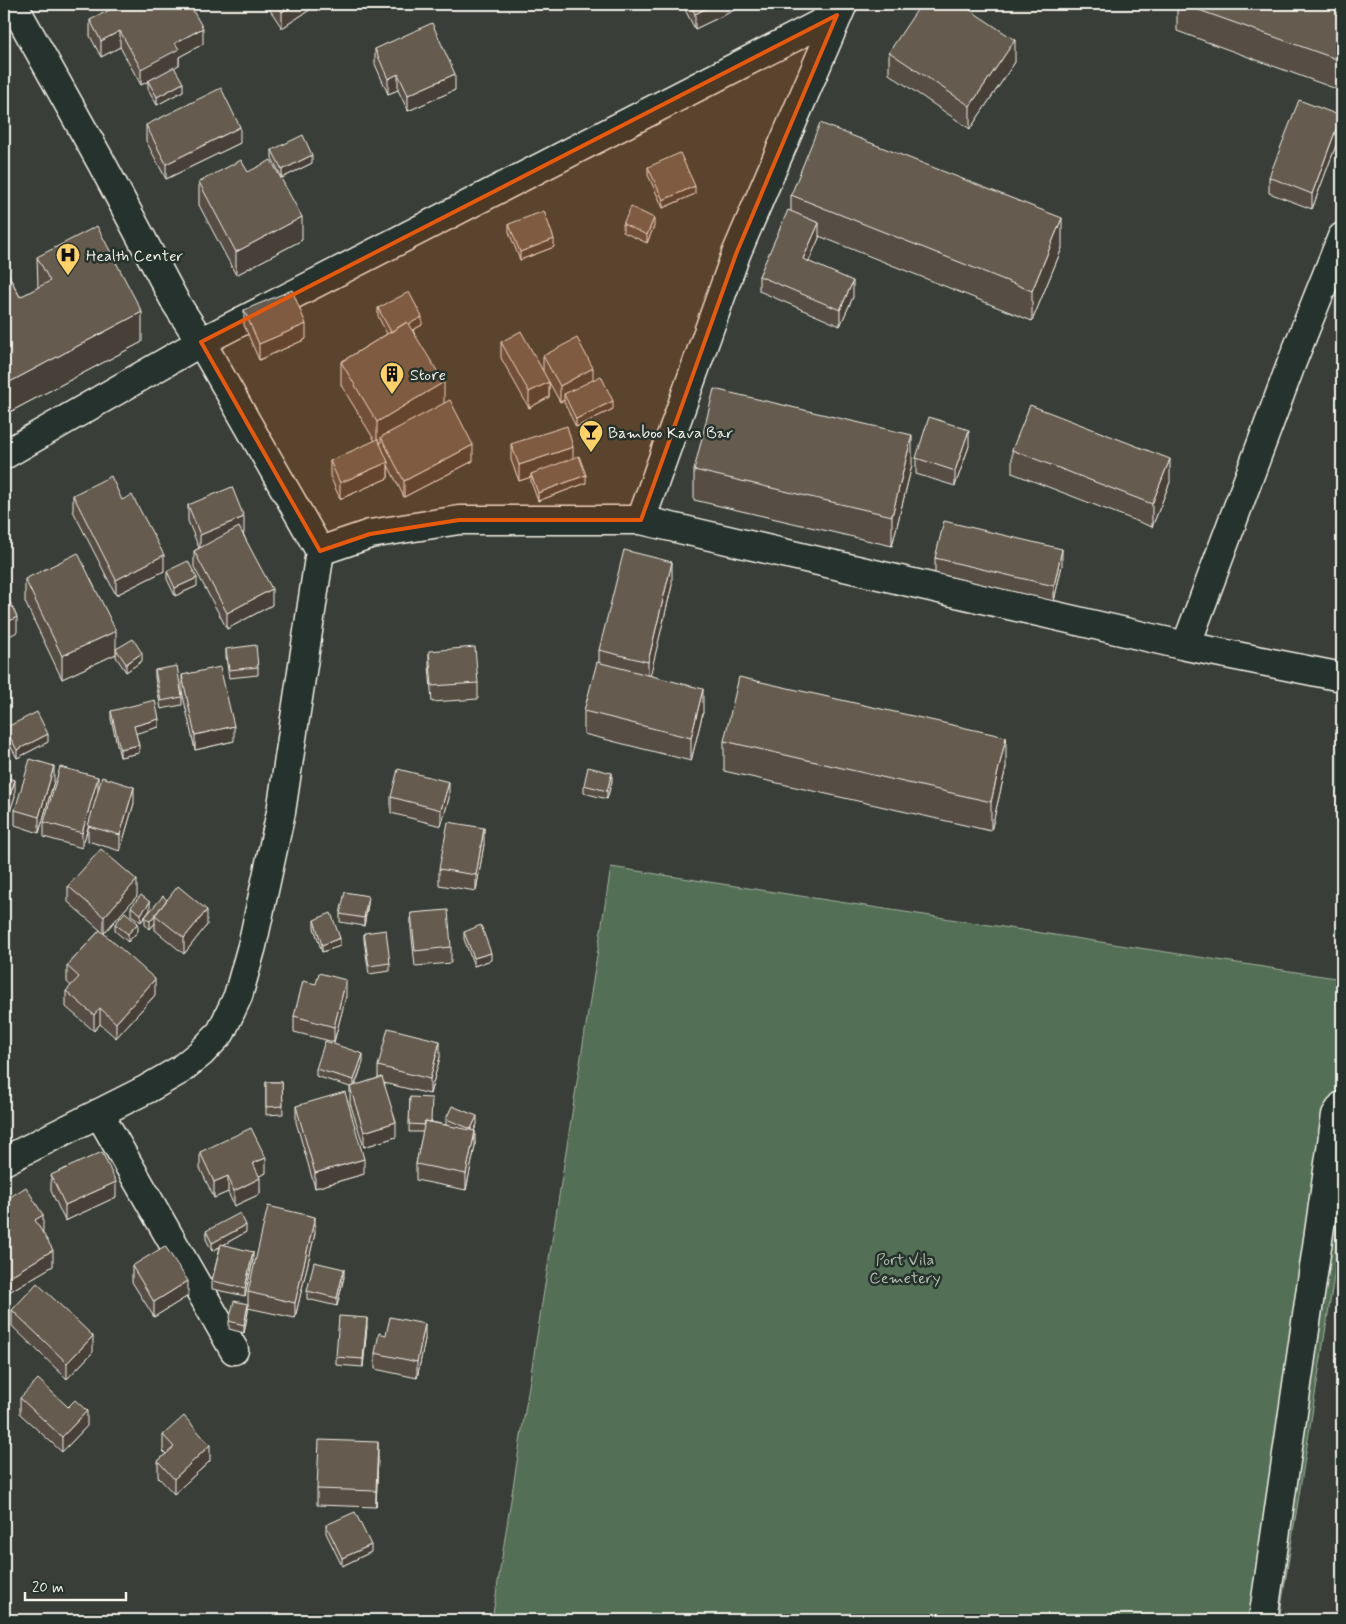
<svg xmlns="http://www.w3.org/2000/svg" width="1346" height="1624" font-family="Mynerve,sans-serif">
<rect width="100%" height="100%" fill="#393f38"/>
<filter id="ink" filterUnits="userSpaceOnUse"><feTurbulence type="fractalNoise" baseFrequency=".02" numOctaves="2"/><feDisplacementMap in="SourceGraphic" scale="10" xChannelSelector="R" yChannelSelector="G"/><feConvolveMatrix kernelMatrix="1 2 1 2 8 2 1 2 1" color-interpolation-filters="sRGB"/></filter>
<g filter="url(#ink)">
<path fill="#537057" stroke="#a4b0a0" d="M611 867 1342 979V1227L1279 1620H492Z"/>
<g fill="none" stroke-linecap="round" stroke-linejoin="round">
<defs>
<path id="minor" d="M13 4 101 162 176 303 201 342 320 551 370 534 459 520H641L736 254 843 4
M4 455 201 342 837 15
M641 520 1186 646 1342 677
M1186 646 1292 362 1342 237
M99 1113 234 1350
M4 1161 147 1089 180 1070 201 1053 221 1032 238 996 252 946 281 812 320 551
M1263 1620 1336 1115 1342 1106"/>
</defs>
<use href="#minor" stroke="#f4f1e8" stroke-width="31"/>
<use href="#minor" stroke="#26332d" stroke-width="28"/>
</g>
<path fill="#574e45" stroke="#f4f1e8" d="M266 4H311V9L282 28Z
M682 4H747L695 29Z
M1177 4H1342V91L1177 31Z
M140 9 203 44 179 57V65L174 67 183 91 157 105 148 89V81L141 85 120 47 101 57 90 36V20Z
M375 49 455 90 408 111 398 90 388 94 375 64Z
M889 52 1015 62 970 129 889 74Z
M146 125 240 143 166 179 146 141Z
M1341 132 1312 209 1269 193V177Z
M272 150 312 163 282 178 272 158Z
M648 167 695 194 663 208 648 175Z
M248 172 302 240 236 275 199 205V182Z
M791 195 1062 248 1032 321 819 236V238L808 262 853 297 840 326 759 291V276L791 211Z
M509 224 554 247 520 260 509 232Z
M623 224 654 226 647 243 623 232Z
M37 257 142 342 4 415V266L20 297 38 288Z
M378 308 422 325 413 330 444 404 473 461 404 497 388 465V478L340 499 330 476V461L375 441 341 385V362L387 334 378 316Z
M244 310 306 339 259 360 244 325Z
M501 342 543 371V356L593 379 613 409 576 427 564 402V400L560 402 549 382V397L529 408 501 358Z
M511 444 573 458 586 483 538 501 531 482V477L519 481 511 460Z
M969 446 955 486 916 474V458Z
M1012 450 1170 482 1152 527 1012 473Z
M912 465 892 546 694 500V470Z
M73 495 122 500 164 571 116 595 73 511Z
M188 505 244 533H243L272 605 227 629 194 567V551L199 548 188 521Z
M935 558 1062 565 1054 601 935 573Z
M167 571 197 586 175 596 167 579Z
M25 579 116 654 62 679 25 602Z
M672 585 650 675 703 712 691 761 584 734V711L599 662V650Z
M116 649 142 661 126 672 116 657Z
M226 649 258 667V675L229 678 226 657Z
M429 651 478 683V699L432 702 429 666Z
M155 670 182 697V705L161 709 155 678Z
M182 675 234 741 195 750 182 691Z
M111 711 159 727 136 733 139 753 120 757 111 719Z
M5 728 48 742 17 758 5 736Z
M724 741 1006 767 991 831 724 771Z
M4 777 15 796 5 827 4 826Z
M54 781 39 833 15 825V810Z
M612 781 607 799 584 793V785Z
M98 792 134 803 120 851 88 841V827L82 848 44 837V822Z
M391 797 449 798 441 826 391 813Z
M484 844 476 891 439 885V869Z
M68 886 137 896 104 933 155 995 116 1038 100 1024 94 1031 66 1007V991L71 986 67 982V966L100 930 68 902Z
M167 900 207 925 184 954 155 930V923L150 929 145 925V917Z
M368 904 364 926 340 922V914Z
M131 907 150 910 141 922 131 915Z
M411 913 451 947V963L415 966 411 929Z
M314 920 340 946 322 952 314 928Z
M115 924 138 931 128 942 115 931Z
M464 932 491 960 474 966 464 939Z
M364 933 390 963V971L369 974 364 940Z
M346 996 334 1042 294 1032V1016Z
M440 1057 430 1094 384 1083 396 1137 364 1147 350 1103V1087L316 1076V1069L363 1062 355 1086 378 1078V1066Z
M266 1082H282L283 1114 266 1115Z
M410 1097 432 1122 446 1125V1119L477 1124 474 1131 475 1146 466 1190 416 1180V1164L423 1132H409Z
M296 1106 364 1174 315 1188 296 1122Z
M200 1152 266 1173 259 1176 260 1194 234 1206 228 1192 214 1198 200 1168Z
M51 1175 116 1197 65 1221 51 1191Z
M4 1201 43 1231 42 1232 53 1266 7 1293 4 1287Z
M206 1231 246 1232 223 1245 253 1260 245 1296 212 1289V1281L220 1247 212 1251 206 1239Z
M315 1233 295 1318 248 1308V1312L244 1333 229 1329V1321L248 1304V1292Z
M132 1266 188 1296 154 1317 132 1282Z
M344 1277 337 1306 307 1299V1291Z
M12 1310 93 1352 67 1379 12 1326Z
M367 1326 363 1367 336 1365V1357Z
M386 1335 425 1339 417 1378 375 1369V1353Z
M20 1398 68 1407 87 1426 62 1452 20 1414Z
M163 1435 210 1461 174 1494 158 1477V1461L166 1454 163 1451Z
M378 1457 376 1507 317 1505V1489Z
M326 1525 371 1552 342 1566 326 1533Z"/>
<path fill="#474038" stroke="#f4f1e8" d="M295 4H311V9L282 28V12Z
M715 4H747L695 29V14Z
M203 28V44L179 57V65L141 85V69L175 43Z
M120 31V47L101 57V41Z
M1015 40V62L970 129V106Z
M398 74V90L388 94V79Z
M455 74V90L408 111V95Z
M183 83V91L157 105V97Z
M1341 116V132L1312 209V194Z
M240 127V143L166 179V164Z
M312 155V163L282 178V170Z
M695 186V194L663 208V200Z
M302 217V240L236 275V252Z
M654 218V226L647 243V235Z
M1062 218V248L1032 321V291Z
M819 223V238L803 275V259Z
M554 239V247L520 260V252Z
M853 281V297L840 326V310Z
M142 312V342L4 415V385Z
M422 317V325L391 341V333Z
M306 324V339L259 360V344Z
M593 368V384L564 394V400L560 402V386Z
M444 382V405L381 437V443L377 445V422Z
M549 382V397L529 408V392Z
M613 401V409L576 427V419Z
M969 430V446L955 486V471Z
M912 435V465L892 546V516Z
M473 445V461L404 497V481Z
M573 447V463L531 474V477L519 481V465Z
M1170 459V482L1152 527V504Z
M388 462V478L340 499V483Z
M586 475V483L538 501V493Z
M244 517V533L200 550V535Z
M1062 549V565L1054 601V586Z
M164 555V571L116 595V580Z
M672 562V585L648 685V662Z
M197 578V586L175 596V588Z
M272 589V605L227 629V613Z
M17 617V632L4 639V624Z
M116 631V654L62 679V656Z
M142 653V661L126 672V664Z
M703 689V712L691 761V738Z
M159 719V727L134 734V726Z
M234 726V741L195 750V735Z
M48 734V742L17 758V750Z
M1006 737V767L991 831V802Z
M139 745V753L120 757V749Z
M6 760V768L4 769V761Z
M54 766V781L39 833V817Z
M612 773V781L607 799V791Z
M98 777V793L82 848V833Z
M15 780V796L5 827V811Z
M449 782V798L441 826V810Z
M134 787V803L120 851V835Z
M484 828V844L476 891V875Z
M137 880V896L104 933V917Z
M368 896V904L364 926V918Z
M150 902V910L141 922V914Z
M207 910V925L184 954V938Z
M155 915V923L150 929V921Z
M138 923V931L128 942V934Z
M340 938V946L322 952V945Z
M491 953V960L474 966V958Z
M155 979V995L116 1038V1023Z
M346 980V996L334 1042V1027Z
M100 1008V1024L94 1031V1015Z
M440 1041V1057L430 1094V1079Z
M363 1054V1062L354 1088V1080Z
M477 1116V1124L471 1137V1129Z
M396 1122V1137L364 1147V1132Z
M475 1131V1146L466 1190V1174Z
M266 1158V1173L253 1179V1163Z
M364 1159V1174L315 1188V1173Z
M228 1176V1192L214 1198V1182Z
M260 1178V1194L234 1206V1191Z
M116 1182V1197L65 1221V1205Z
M43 1215V1231L35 1236V1220Z
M315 1217V1233L295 1318V1303Z
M246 1225V1232L212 1251V1243Z
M53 1250V1266L7 1293V1278Z
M253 1252V1260L245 1296V1288Z
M344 1269V1277L337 1306V1298Z
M188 1281V1296L154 1317V1302Z
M248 1304V1312L244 1333V1325Z
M367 1318V1326L363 1367V1359Z
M425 1324V1339L417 1378V1362Z
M93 1336V1352L67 1379V1363Z
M87 1411V1426L62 1452V1437Z
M378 1442V1457L376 1507V1491Z
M210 1445V1461L174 1494V1479Z
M371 1545V1552L342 1566V1558Z"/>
<path fill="#655b50" stroke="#f4f1e8" d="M121 4H137L140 9 150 4H189L203 28 175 43 179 49 141 69 120 31 101 41 90 20Z
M276 4H295L282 12Z
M690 4H715L695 14Z
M921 4H961L1015 40 970 106 889 52Z
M1182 4H1342V61Z
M432 23 455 74 408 95 398 74 388 79 375 49Z
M174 67 183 83 157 97 148 81Z
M221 88 240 127 166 164 146 125Z
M1299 100 1341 116 1312 194 1269 177Z
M820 123 1062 218 1032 291 791 195Z
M303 135 312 155 282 170 272 150Z
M680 153 695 186 663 200 648 167Z
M241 160 248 172 271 160 302 217 236 252 199 182Z
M631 207 654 218 647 235 623 224Z
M788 210 819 223 803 259 853 281 840 310 759 276Z
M544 211 554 239 520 252 509 224Z
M97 226 142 312 4 385V266L20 297 50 281 37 257Z
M292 290 306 324 259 344 244 310Z
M409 292 422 317 409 324 407 322 391 332 378 308Z
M407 322 444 382 377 422 341 362Z
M521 331 549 382 529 392 501 342Z
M577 338 593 368 560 386 543 356Z
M601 376 613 401 576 419 564 394Z
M714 389 912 435 892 516 694 470Z
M450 400 473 445 404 481 381 437Z
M1030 405 1170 459 1152 504 1012 450Z
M929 417 969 430 955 471 916 458Z
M567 426 573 447 519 465 511 444Z
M378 439 388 462 340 483 330 461Z
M579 456 586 475 538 493 531 474Z
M111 476 122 500 132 495 164 555 116 580 73 495Z
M232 487 244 517 200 535 188 505Z
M944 521 1062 549 1054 586 935 558Z
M239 527 272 589 227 613 194 551Z
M624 550 672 562 648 662 599 650Z
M78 553 116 631 62 656 25 579Z
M188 561 197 578 175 588 167 571Z
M4 589 17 617 4 624Z
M133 639 142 653 126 664 116 649Z
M256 645 258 667 229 670 226 649Z
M475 647 478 683 432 686 429 651Z
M597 662 703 689 691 738 584 711Z
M177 666 182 697 161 701 155 670Z
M220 667 234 726 195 735 182 675Z
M739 677 1006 737 991 802 724 741Z
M155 700 159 719 134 726 139 745 120 749 111 711Z
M37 712 48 734 17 750 5 728Z
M4 754 6 760 4 761Z
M30 759 54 766 39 817 15 810Z
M60 767 98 777 82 833 44 822Z
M588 767 612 773 607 791 584 785Z
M398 769 449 782 441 810 391 797Z
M4 777 15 780 5 811H4Z
M102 777 134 787 120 835 88 826Z
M448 822 484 828 476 875 439 869Z
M101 849 137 880 104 917 68 886Z
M178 886 207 910 184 938 155 915Z
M345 892 368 896 364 918 340 914Z
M141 895 150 902 141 914 131 907Z
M163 896 167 900 150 921 145 917Z
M448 910 451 947 415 951 411 913Z
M125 912 138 923 128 934 115 924Z
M331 913 340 938 322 945 314 920Z
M481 925 491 953 474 958 464 932Z
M100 930 155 979 116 1023 100 1008 94 1015 66 991 79 977 67 966Z
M386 930 390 963 369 966 364 933Z
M319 973 346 980 334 1027 294 1016 303 981 316 984Z
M388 1028 440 1041 430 1079 378 1066Z
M325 1041 363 1054 354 1080 316 1069Z
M382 1077 396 1122 364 1132 350 1087Z
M266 1082H282L283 1106 266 1107Z
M345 1092 364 1159 315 1173 296 1106Z
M410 1097 432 1098 431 1122 425 1121V1125L409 1124Z
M452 1106 477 1116 471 1129 446 1119Z
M425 1121 475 1131 466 1174 416 1164Z
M251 1128 266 1158 253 1163 260 1178 234 1191 228 1176 214 1182 200 1152Z
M102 1152 116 1182 65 1205 51 1175Z
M26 1187 43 1215 35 1220 53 1250 7 1278 4 1272V1201Z
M268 1206 315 1217 295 1303 248 1292Z
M240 1213 246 1225 212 1243 206 1231Z
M221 1244 253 1252 245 1288 212 1281Z
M165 1246 188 1281 154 1302 132 1266Z
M314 1262 344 1269 337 1298 307 1291Z
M37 1283 93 1336 67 1363 12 1310Z
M234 1301 248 1304 244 1325 229 1321Z
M339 1316 367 1318 363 1359 336 1357Z
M390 1317 425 1324 417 1362 375 1353 379 1333 386 1335Z
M38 1379 68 1407 75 1400 87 1411 62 1437 20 1398Z
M184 1416 210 1445 174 1479 158 1461 174 1447 163 1435Z
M319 1440 378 1442 376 1491 317 1489Z
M355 1512 371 1545 342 1558 326 1525Z"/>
</g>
<path fill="#e8590c" fill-opacity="0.2" stroke="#e8590c" stroke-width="4" stroke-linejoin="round" d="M837 15 736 254 641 520H459L370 534 320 551 201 342Z"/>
<defs>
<symbol id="hospital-pin" viewBox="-11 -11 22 30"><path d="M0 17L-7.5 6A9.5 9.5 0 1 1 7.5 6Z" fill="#ffd166" stroke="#26332d"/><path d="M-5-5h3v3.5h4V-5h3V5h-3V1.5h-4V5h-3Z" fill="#111"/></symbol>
<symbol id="building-pin" viewBox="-11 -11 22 30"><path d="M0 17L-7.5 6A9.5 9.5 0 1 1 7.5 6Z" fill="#ffd166" stroke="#26332d"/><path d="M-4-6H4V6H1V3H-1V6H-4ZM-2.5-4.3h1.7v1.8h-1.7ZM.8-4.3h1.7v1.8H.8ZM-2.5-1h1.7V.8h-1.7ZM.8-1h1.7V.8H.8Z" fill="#111"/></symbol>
<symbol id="bar-pin" viewBox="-11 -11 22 30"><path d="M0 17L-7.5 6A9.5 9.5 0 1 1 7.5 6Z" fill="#ffd166" stroke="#26332d"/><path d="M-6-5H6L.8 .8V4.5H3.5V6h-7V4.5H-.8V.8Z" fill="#111"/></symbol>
</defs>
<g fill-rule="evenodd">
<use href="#hospital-pin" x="54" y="241" width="28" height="38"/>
<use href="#building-pin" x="378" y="360" width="28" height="38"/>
<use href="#bar-pin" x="577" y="418" width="28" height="38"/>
</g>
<g text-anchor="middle" stroke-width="5" stroke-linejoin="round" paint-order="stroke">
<g font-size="16" fill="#f4f1e8" stroke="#26332d" text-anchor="start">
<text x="86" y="261">Health Center</text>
<text x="410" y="380">Store</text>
<text x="608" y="438">Bamboo Kava Bar</text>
</g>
<g font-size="16" fill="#b4bdae" stroke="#26332d">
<text x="905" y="1265">Port Vila<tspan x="905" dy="18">Cemetery</tspan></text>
</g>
</g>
<rect width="1346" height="1624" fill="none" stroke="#26332d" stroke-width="20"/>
<rect x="10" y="10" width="1326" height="1604" fill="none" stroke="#f4f1e8" stroke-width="2" filter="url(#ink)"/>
<path d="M25 1592v8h101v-8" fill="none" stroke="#f4f1e8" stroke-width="2.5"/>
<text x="32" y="1592" font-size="15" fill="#f4f1e8" stroke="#26332d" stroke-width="4" paint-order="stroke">20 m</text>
</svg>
